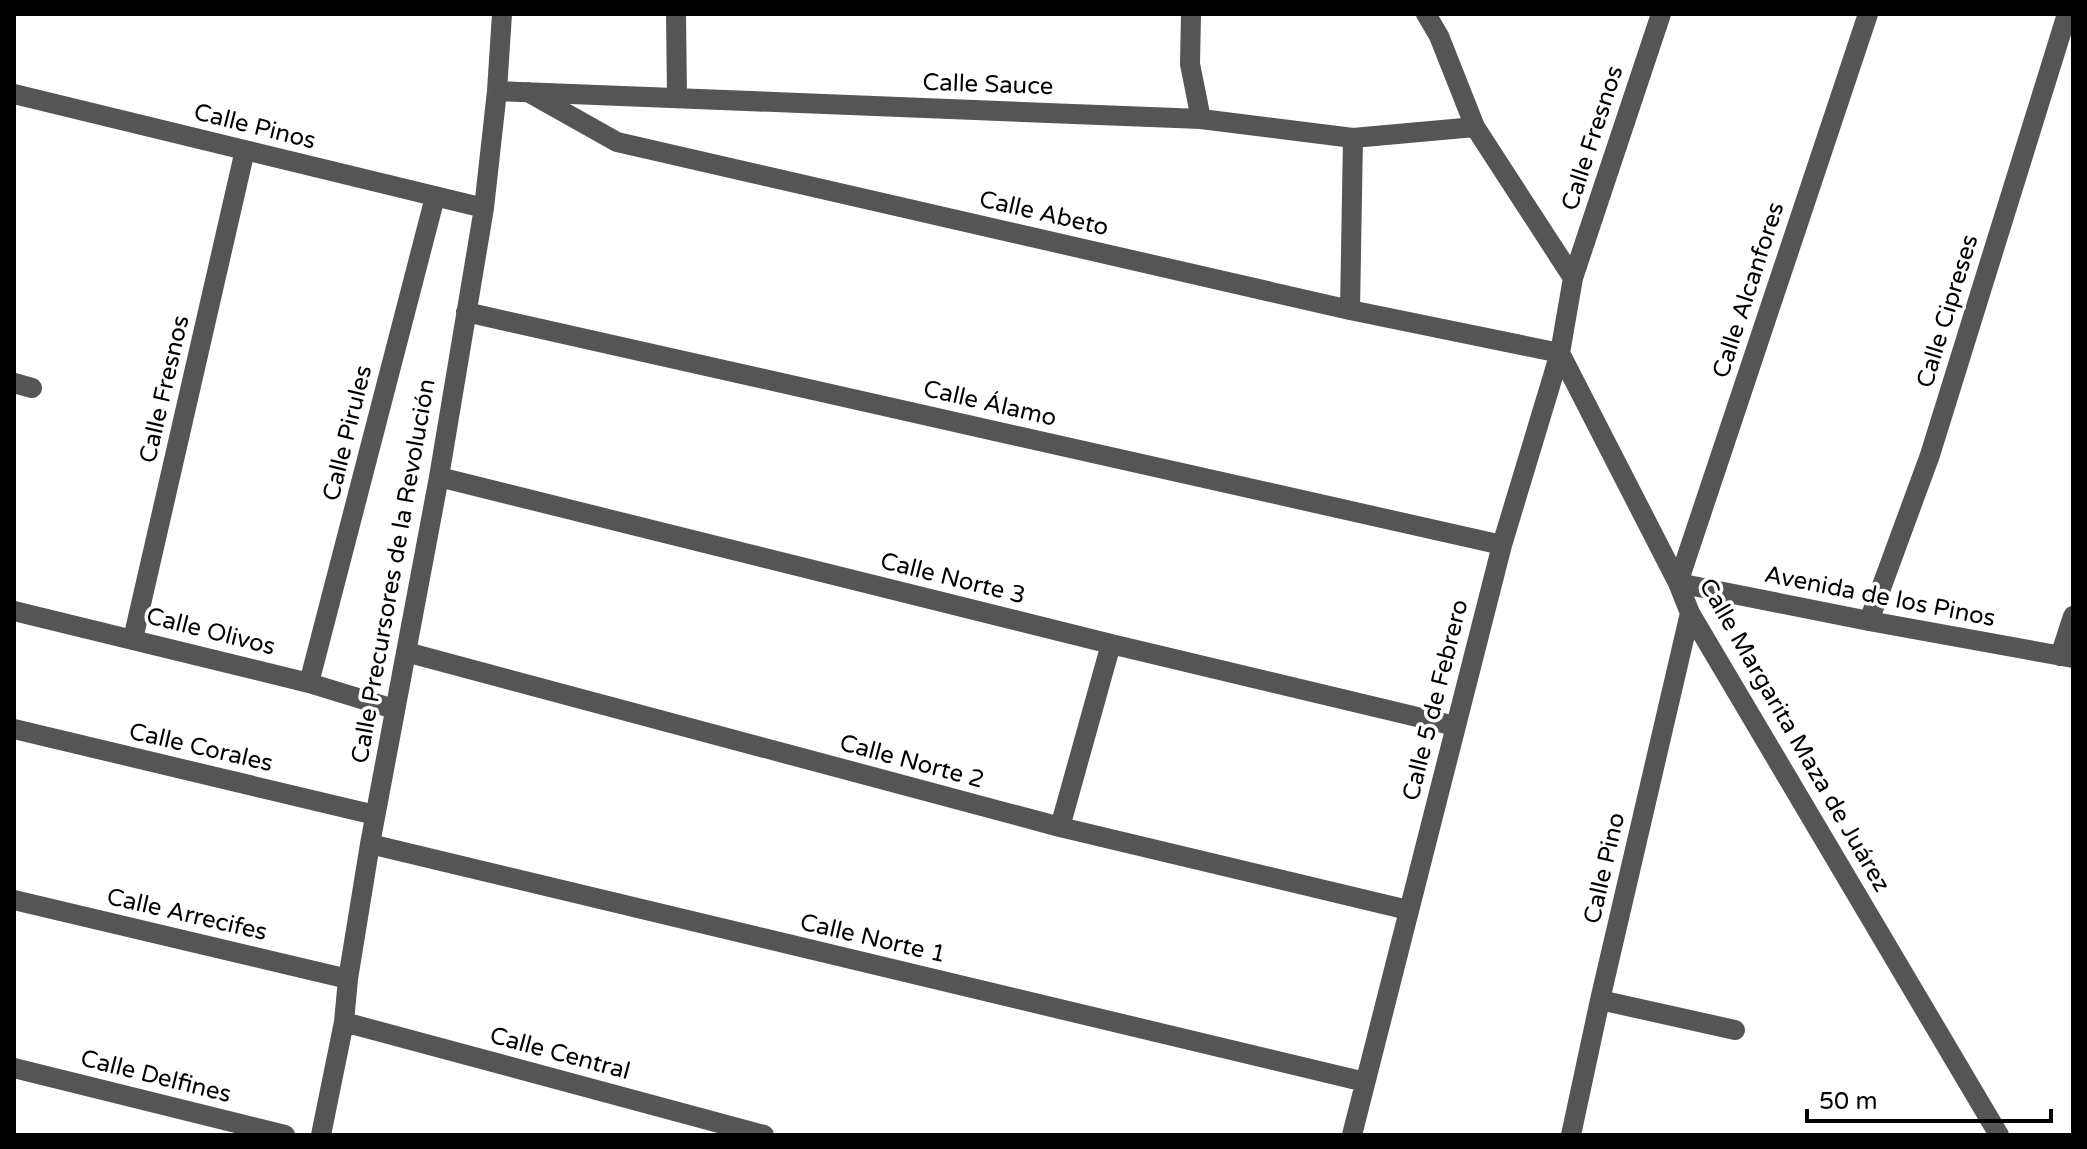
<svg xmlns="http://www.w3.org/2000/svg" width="2087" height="1149" font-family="'Varela Round',sans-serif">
<rect width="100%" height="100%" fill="#fff"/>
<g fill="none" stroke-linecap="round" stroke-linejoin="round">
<path stroke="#555" stroke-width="20" d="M676 14 677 96
M1191 14 1190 64 1201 119
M1426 14 1439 36 1475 127 1573 278
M1868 14 1678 583 1869 621 2073 658
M497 91 1201 119 1353 138 1475 127
M528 92 617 142 1350 310 1560 353 1678 583 1690 613 1999 1135
M14 94 484 208
M1350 310 1353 138
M466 312 1502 545
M14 383 32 388
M439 477 1111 644 1455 726
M14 611 309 683 394 709
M1869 621 1930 455 2067 14
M133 639 245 150
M406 652 1060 827 1408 910
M2060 656 2073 616
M309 683 435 197
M14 729 375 815
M1060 827 1111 644
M370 844 1365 1082
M14 900 348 979
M1600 1000 1735 1030
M344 1022 764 1135
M14 1068 285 1135
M321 1135 344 1022 348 979 370 844 439 477 484 208 497 91 502 14
M1352 1135 1502 545 1560 353 1573 278 1661 14
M1571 1135 1600 1000 1690 613"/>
</g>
<g text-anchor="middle" stroke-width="7" stroke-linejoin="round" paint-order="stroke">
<g font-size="24" fill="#000" stroke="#fff">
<text transform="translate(988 84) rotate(2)" y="8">Calle Sauce</text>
<text transform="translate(255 126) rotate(14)" y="8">Calle Pinos</text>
<text transform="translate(1592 138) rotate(-72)" y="8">Calle Fresnos</text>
<text transform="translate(1044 213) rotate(13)" y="8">Calle Abeto</text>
<text transform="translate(1748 290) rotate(-72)" y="8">Calle Alcanfores</text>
<text transform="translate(1947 311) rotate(-73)" y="8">Calle Cipreses</text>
<text transform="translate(164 389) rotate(-77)" y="8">Calle Fresnos</text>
<text transform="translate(990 403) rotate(13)" y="8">Calle Álamo</text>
<text transform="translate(347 433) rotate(-76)" y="8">Calle Pirules</text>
<text transform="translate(393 571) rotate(-80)" y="8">Calle Precursores de la Revolución</text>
<text transform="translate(953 578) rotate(14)" y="8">Calle Norte 3</text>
<text transform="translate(1880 596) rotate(11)" y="8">Avenida de los Pinos</text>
<text transform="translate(211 631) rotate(14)" y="8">Calle Olivos</text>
<text transform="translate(1435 700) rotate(-76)" y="8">Calle 5 de Febrero</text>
<text transform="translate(1795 735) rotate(60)" y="8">Calle Margarita Maza de Juárez</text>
<text transform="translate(201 747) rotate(13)" y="8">Calle Corales</text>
<text transform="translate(912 761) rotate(15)" y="8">Calle Norte 2</text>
<text transform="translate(1604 868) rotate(-77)" y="8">Calle Pino</text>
<text transform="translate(187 914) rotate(13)" y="8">Calle Arrecifes</text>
<text transform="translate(873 938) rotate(13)" y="8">Calle Norte 1</text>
<text transform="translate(560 1053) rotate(15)" y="8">Calle Central</text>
<text transform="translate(156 1076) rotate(14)" y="8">Calle Delfines</text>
</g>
</g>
<rect width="2087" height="1149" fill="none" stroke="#000000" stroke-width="32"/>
<path d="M1807 1109v12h244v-12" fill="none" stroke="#000000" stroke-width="4"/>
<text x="1819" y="1109" font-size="24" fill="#000000" stroke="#ffffff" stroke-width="6" paint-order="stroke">50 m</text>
</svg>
